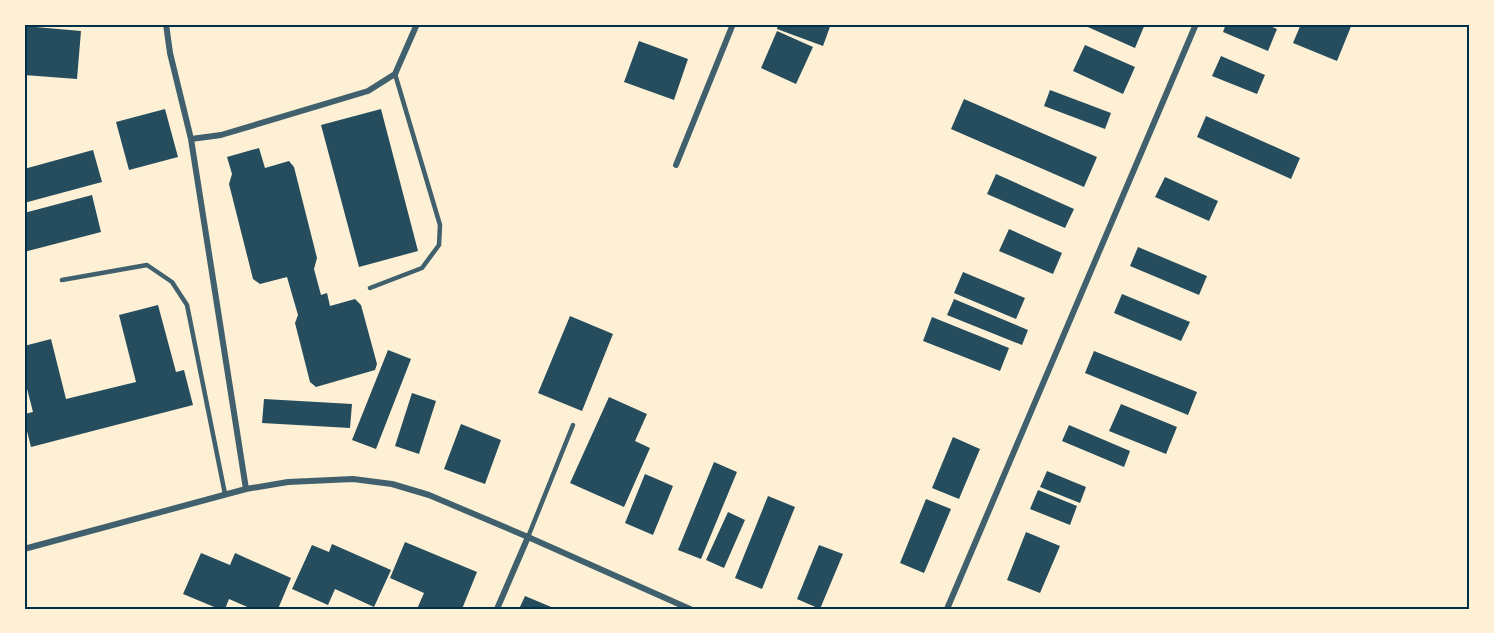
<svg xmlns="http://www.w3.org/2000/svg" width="1494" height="633" font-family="Montserrat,sans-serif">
<rect width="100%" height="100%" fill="#fdf0d5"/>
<path fill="#264d5e" d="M778 24H831L823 46 777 29Z
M1081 24H1145L1135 48Z
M1226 24H1265L1277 29 1268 51 1223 32Z
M1301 24H1352L1337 61 1293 43Z
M24 26 81 31 77 79 24 75Z
M777 31 813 47 796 84 761 68Z
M639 41 688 59 674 100 624 82Z
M1085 45 1135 67 1123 94 1073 71Z
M1221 56 1265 75 1257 94 1212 76Z
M1050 90 1111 113 1105 129 1044 106Z
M964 99 1097 157 1084 187 951 129Z
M165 109 178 157 129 170 116 122Z
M381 109 418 251 359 267 321 125Z
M1206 116 1300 158 1291 179 1197 137Z
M259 148 265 168 289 161 294 167 317 258 314 269 321 295 327 293 330 306 355 299 361 305 377 364 375 370 316 387 310 382 295 323 298 315 287 277 260 284 253 279 229 184 232 174 227 157Z
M93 150 102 182 24 203V169Z
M996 174 1074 209 1065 228 987 194Z
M1165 177 1218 201 1209 221 1155 197Z
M92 195 101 232 24 252V213Z
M1009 229 1062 253 1053 274 999 251Z
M1138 247 1207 276 1199 295 1130 266Z
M963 272 1025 298 1016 319 954 293Z
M1122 294 1190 322 1181 341 1114 313Z
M954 299 1028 330 1022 345 947 315Z
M158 305 176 372 184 370 193 405 31 447 24 419V414L33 412 24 377V346L51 339 66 399 136 382 119 315Z
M570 316 613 334 582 411 538 393Z
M932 317 1009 348 1000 371 923 341Z
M388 350 411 359 376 449 352 440Z
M1094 351 1197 392 1188 415 1085 373Z
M412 393 436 401 419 454 395 446Z
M609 397 647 414 635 441 650 448 624 507 570 483Z
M264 399 352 404 350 428 262 423Z
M1121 404 1177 427 1166 454 1109 431Z
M461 424 501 440 485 484 444 469Z
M1069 425 1130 451 1124 467 1062 441Z
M953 437 980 449 959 499 932 488Z
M714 462 737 472 701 559 678 550Z
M1047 471 1086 487 1080 503 1040 487Z
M645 474 673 486 653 535 625 523Z
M1038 490 1077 506 1070 525 1030 509Z
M768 496 795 507 762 589 735 578Z
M926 499 951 509 924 573 900 563Z
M728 512 745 520 724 568 706 560Z
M1026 532 1060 546 1040 593 1007 580Z
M405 542 477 572 462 609H417L424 593 390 578Z
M332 544 391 570 374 607 335 589 328 605 292 589 312 545 329 552Z
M819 545 843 554 820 609 797 599Z
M201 553 230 565 235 553 291 578 278 609H252L229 599 225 609H219L183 594Z
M525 596 556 609H519Z"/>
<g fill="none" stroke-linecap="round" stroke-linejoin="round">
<path stroke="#3f606c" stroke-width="4.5" d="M62 280 147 265 172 282 187 305 225 494
M370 288 422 268 439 245 440 225 395 74
M528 537 573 425"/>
<path stroke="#3f606c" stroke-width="6" d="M166 24 170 53 191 139 246 489
M191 139 221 135 368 91 395 74 417 24
M676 165 733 24
M24 549 246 489 288 482 353 479 392 484 429 495 528 537 690 609
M497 609 528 537
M947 609 1196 24"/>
</g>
<rect width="1494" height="633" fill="none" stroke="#fdf0d5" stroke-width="51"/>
<rect x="26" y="26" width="1442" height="582" fill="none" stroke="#003049" stroke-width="2"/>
</svg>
